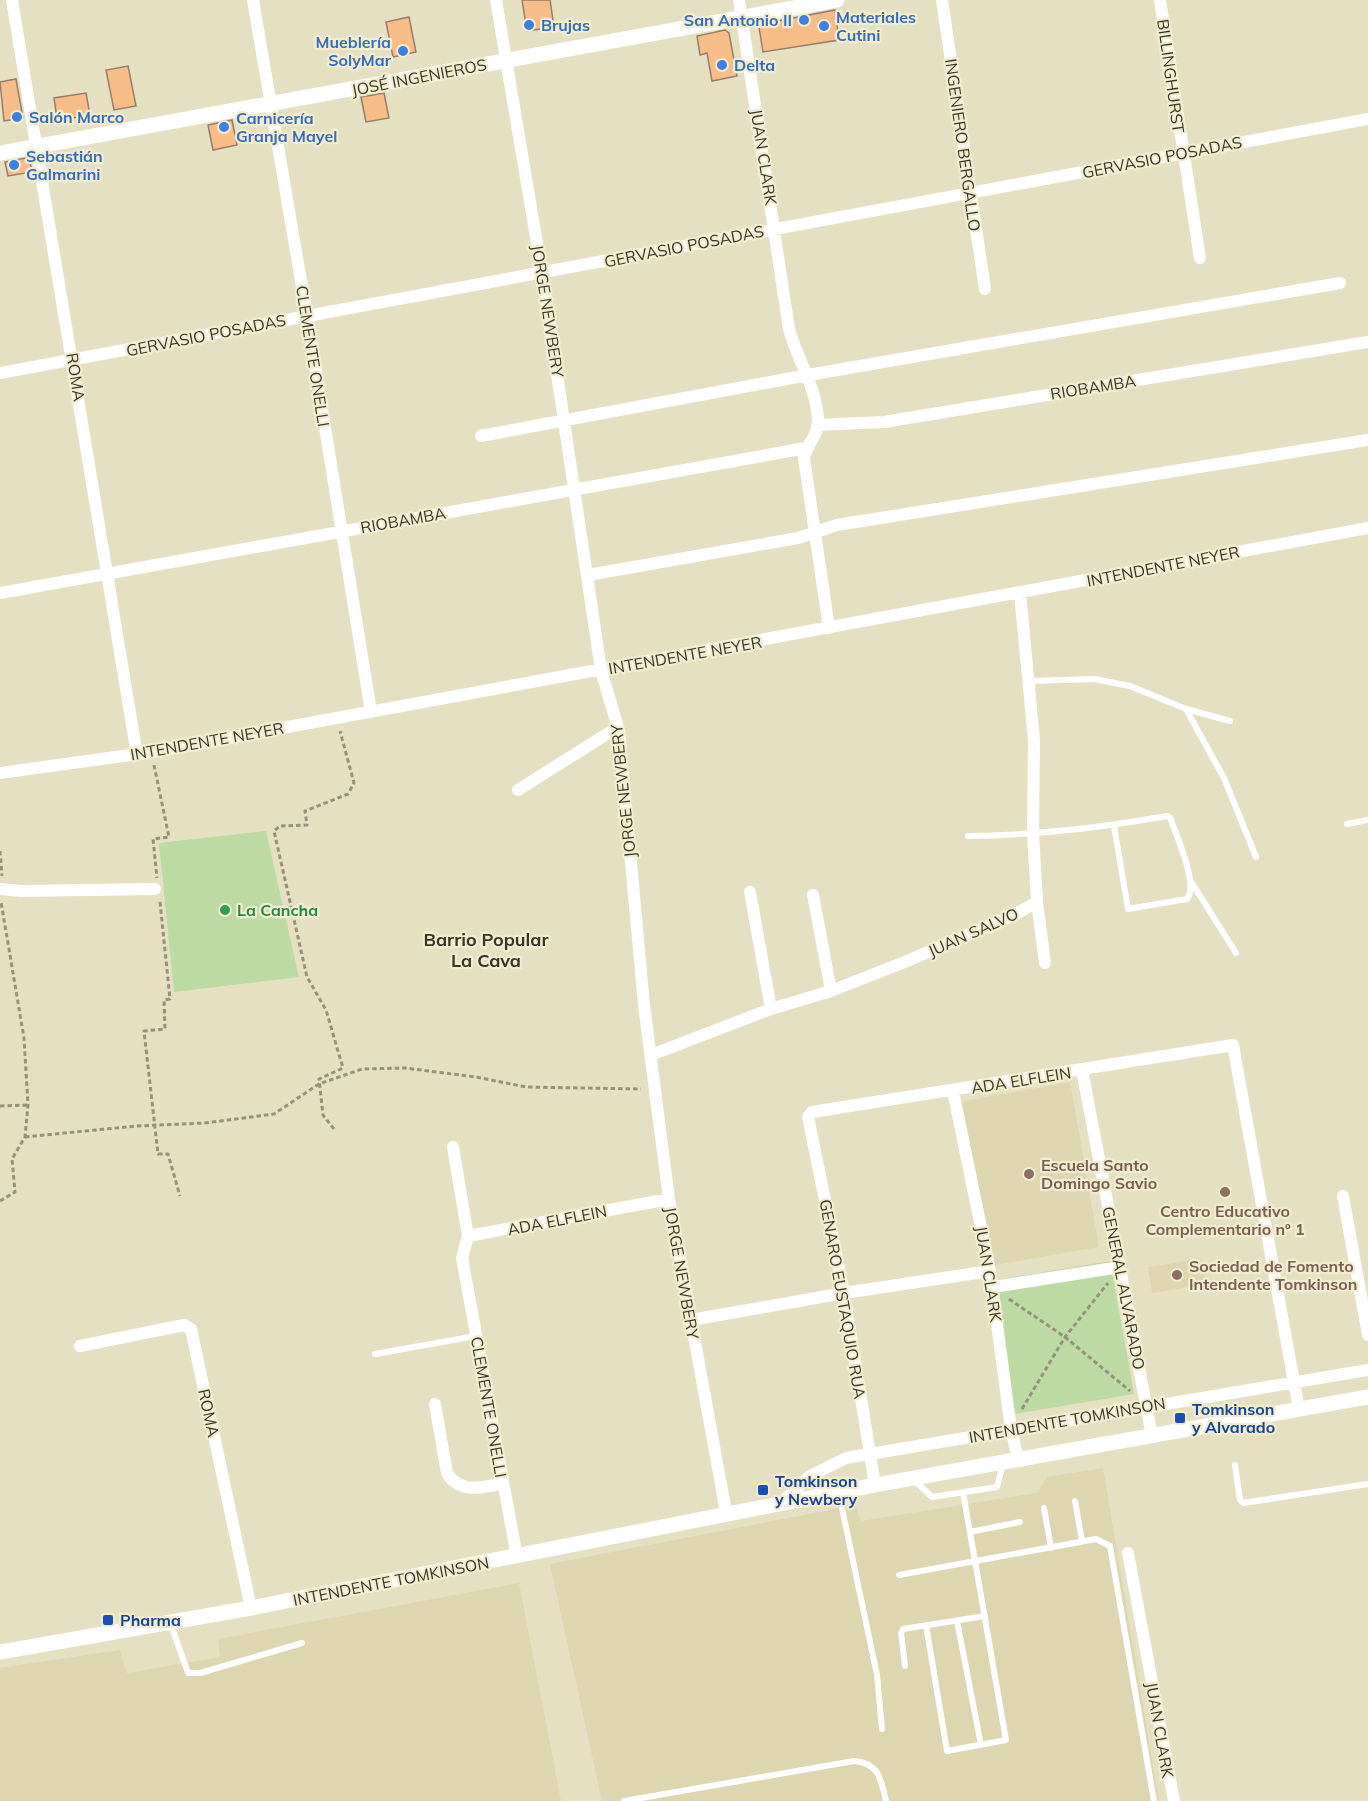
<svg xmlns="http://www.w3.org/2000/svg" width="1368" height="1801" font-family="Mulish,sans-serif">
<rect width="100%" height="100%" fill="#e6e0c3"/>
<path fill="#ddd6b1" d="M1070 1082 1099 1247 989 1266 959 1102Z
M1201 1259 1207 1284 1152 1293 1148 1267Z
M1103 1468 1159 1801H602L550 1564 856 1505 861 1521 1037 1493 1047 1477Z
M519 1583 561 1801H0V1668L120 1650 127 1673 220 1657 218 1639Z"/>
<path fill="#bbdaa4" d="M266 831 299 977 174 992 159 843Z
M1110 1261 1134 1394 1015 1414 991 1281Z"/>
<path fill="#f7bd88" stroke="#957e6b" stroke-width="1.5" d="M522 0H550L554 27 527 31Z
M835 10 839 40 763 52 759 27 762 24Z
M409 17 416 52 393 57 386 22Z
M725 30 729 33 737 76 712 81 707 53 700 55 697 36Z
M128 66 136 106 114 110 106 70Z
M16 79 23 118 4 121 0 82Z
M86 93 90 115 67 119 56 112 54 98Z
M384 93 389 118 366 122 361 97Z
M232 120 237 145 213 150 208 125Z
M26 158 30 161 32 172 8 176 5 162Z"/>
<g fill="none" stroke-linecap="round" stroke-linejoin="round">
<path stroke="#95917c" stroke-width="3" stroke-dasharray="4.5 3" stroke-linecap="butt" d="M154 765 169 837 153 839 157 878
M0 851 2 876
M160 902 170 999 164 1000 165 1029 144 1031 158 1154H168L180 1196
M0 1106 28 1105
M334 1129 323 1115 319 1079 343 1068 326 1010 307 977 274 831 280 826 307 825 305 811 348 794 354 783 340 731
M25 1137 136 1126 205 1123 274 1114 319 1084 362 1069 405 1068 476 1077 526 1087 641 1089
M0 1201 15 1192 12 1159 25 1137 28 1105 24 1038 1 902
M1009 1299 1065 1337 1130 1391
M1022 1409 1065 1337 1108 1283"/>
<path stroke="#fff" stroke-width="6" d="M1029 681 1094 679 1130 686 1186 709 1230 721
M1186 709 1224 778 1256 857
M1347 824 1368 820
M968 836C1035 835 1101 828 1167 816L1170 817C1176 835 1199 885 1187 899L1128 909 1114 826
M1192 883 1236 953
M375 1354 476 1336
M1235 1465 1240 1500 1243 1503 1368 1484
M914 1480 932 1497 997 1487 1003 1463
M839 1494 877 1675 882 1729
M1075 1501 1082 1541
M1044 1508 1051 1548
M970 1532 1020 1522
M899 1575 1096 1539 1110 1546 1154 1801
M957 1621 981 1745
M170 1622 188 1673H200L302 1643
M926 1625 947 1751 1006 1740 963 1492
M905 1666 901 1633 903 1629 985 1616
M624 1801 854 1761C879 1763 881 1779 886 1801"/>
<path stroke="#fff" stroke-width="12" d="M12 0 137 755
M253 0 307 316 371 712
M496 0 542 273 601 670 619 731 644 1005 669 1199 726 1512
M739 0 789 329C797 359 816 386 818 419 819 434 807 444 804 458L829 628
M942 0 985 289
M1160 0 1200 258
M0 373 1368 119
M817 425 884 422 1368 342
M481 436 808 375 1340 283
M588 575 798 538 837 525 1368 440
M0 593 806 448
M0 773 152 752 1368 528
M518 790 618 727
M0 889 21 891 155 889
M750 892 771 1009
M813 895 831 991
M1037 902 1045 963
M651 1055 771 1009 831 991 907 961 1014 915 1037 902 1033 835 1034 740 1020 593
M1082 1070 1152 1436
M953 1091 990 1271 1011 1429 1018 1459
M453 1147 468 1236
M1343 1196 1368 1335
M993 1287 1120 1267
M691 1320 844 1293 990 1271
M80 1346 184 1325 191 1329 251 1608
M435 1404 447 1473C460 1494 483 1488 503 1483
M875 1485 844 1293 808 1117 812 1112 1233 1045 1299 1410
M780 1504 810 1476 846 1458 1368 1370
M1128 1553 1174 1801
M517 1557 462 1258 468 1236 669 1199"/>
<path stroke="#fff" stroke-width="15" d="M0 153 837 0
M0 1652 251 1608 875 1485 1368 1397"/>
</g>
<g fill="#3f7fe0" stroke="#f3edcf" stroke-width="2">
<circle cx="804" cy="20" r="6"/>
<circle cx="529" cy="25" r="6"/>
<circle cx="824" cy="26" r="6"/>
<circle cx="403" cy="51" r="6"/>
<circle cx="722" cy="65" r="6"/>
<circle cx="17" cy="117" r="6"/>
<circle cx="224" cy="127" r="6"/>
<circle cx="14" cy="165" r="6"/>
</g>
<circle fill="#2e9e5b" stroke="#f3edcf" stroke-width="2" cx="225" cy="910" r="6"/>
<g fill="#8d6e63" stroke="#f3edcf" stroke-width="2">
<circle cx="1029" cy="1174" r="6"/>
<circle cx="1225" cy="1192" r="6"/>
<circle cx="1177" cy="1275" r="6"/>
</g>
<g fill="#1a4fb4" stroke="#f3edcf" stroke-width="2">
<rect x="1174" y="1412" width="12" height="12" rx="3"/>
<rect x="757" y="1484" width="12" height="12" rx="3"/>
<rect x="102" y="1614" width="12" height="12" rx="3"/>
</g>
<g text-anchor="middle" stroke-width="4.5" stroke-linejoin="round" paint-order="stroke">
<g font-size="16" font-weight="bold" fill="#366cbe" stroke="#f3edcf" text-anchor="start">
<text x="836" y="23">Materiales<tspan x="836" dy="18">Cutini</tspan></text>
<text x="792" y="26" text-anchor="end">San Antonio II</text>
<text x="541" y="31">Brujas</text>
<text x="391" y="48" text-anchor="end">Mueblería<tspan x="391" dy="18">SolyMar</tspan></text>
<text x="734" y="71">Delta</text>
<text x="29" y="123">Salón Marco</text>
<text x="236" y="124">Carnicería<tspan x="236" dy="18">Granja Mayel</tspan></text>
<text x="26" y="162">Sebastián<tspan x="26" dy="18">Galmarini</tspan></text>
</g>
<g font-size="16" fill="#38362a" stroke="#f3edcf">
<text transform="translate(1171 76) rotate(82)" y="6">BILLINGHURST</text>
<text transform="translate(419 77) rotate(-11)" y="6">JOSÉ INGENIEROS</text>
<text transform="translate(963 145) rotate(82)" y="6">INGENIERO BERGALLO</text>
<text transform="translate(764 157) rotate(81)" y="6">JUAN CLARK</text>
<text transform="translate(1162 157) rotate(-11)" y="6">GERVASIO POSADAS</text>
<text transform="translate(684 246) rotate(-11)" y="6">GERVASIO POSADAS</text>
<text transform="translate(548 311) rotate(81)" y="6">JORGE NEWBERY</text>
<text transform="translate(206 335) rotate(-11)" y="6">GERVASIO POSADAS</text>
<text transform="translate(313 356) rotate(81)" y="6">CLEMENTE ONELLI</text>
<text transform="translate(76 377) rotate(81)" y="6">ROMA</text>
<text transform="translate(1093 387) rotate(-9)" y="6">RIOBAMBA</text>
<text transform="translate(403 520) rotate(-10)" y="6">RIOBAMBA</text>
<text transform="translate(1163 566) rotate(-11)" y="6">INTENDENTE NEYER</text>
<text transform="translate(685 655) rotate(-10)" y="6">INTENDENTE NEYER</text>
<text transform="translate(207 741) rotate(-10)" y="6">INTENDENTE NEYER</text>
<text transform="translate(623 791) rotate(-96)" y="6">JORGE NEWBERY</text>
<text transform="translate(973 932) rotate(-24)" y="6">JUAN SALVO</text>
<text transform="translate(1021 1080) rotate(-9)" y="6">ADA ELFLEIN</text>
<text transform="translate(557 1220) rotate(-11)" y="6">ADA ELFLEIN</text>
<text transform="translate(682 1273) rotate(80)" y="6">JORGE NEWBERY</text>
<text transform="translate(989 1274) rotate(81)" y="6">JUAN CLARK</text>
<text transform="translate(1124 1288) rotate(79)" y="6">GENERAL ALVARADO</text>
<text transform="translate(843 1299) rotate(80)" y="6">GENARO EUSTAQUIO RUA</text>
<text transform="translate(489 1407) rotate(80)" y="6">CLEMENTE ONELLI</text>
<text transform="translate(209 1413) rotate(78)" y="6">ROMA</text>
<text transform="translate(1067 1420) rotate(-10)" y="6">INTENDENTE TOMKINSON</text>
<text transform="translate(391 1581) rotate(-11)" y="6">INTENDENTE TOMKINSON</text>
<text transform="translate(1160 1730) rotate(80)" y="6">JUAN CLARK</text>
</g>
<g font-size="16" font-weight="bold" fill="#27864d" stroke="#f3edcf" text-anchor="start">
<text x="237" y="916">La Cancha</text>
</g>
<g font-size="16" font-weight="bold" fill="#785e54" stroke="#f3edcf" text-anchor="start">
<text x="1041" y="1171">Escuela Santo<tspan x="1041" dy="18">Domingo Savio</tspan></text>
<text x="1225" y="1217" text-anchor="middle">Centro Educativo<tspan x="1225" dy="18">Complementario nº 1</tspan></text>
<text x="1189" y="1272">Sociedad de Fomento<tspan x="1189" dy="18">Intendente Tomkinson</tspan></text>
</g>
<g font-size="16" font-weight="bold" fill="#164399" stroke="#f3edcf" text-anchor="start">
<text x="1192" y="1415">Tomkinson<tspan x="1192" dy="18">y Alvarado</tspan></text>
<text x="775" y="1487">Tomkinson<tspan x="775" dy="18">y Newbery</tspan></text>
<text x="120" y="1626">Pharma</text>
</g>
<g font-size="18" font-weight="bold" fill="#38362a" stroke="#f3edcf">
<text x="486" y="946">Barrio Popular<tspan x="486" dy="21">La Cava</tspan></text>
</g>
</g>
</svg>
